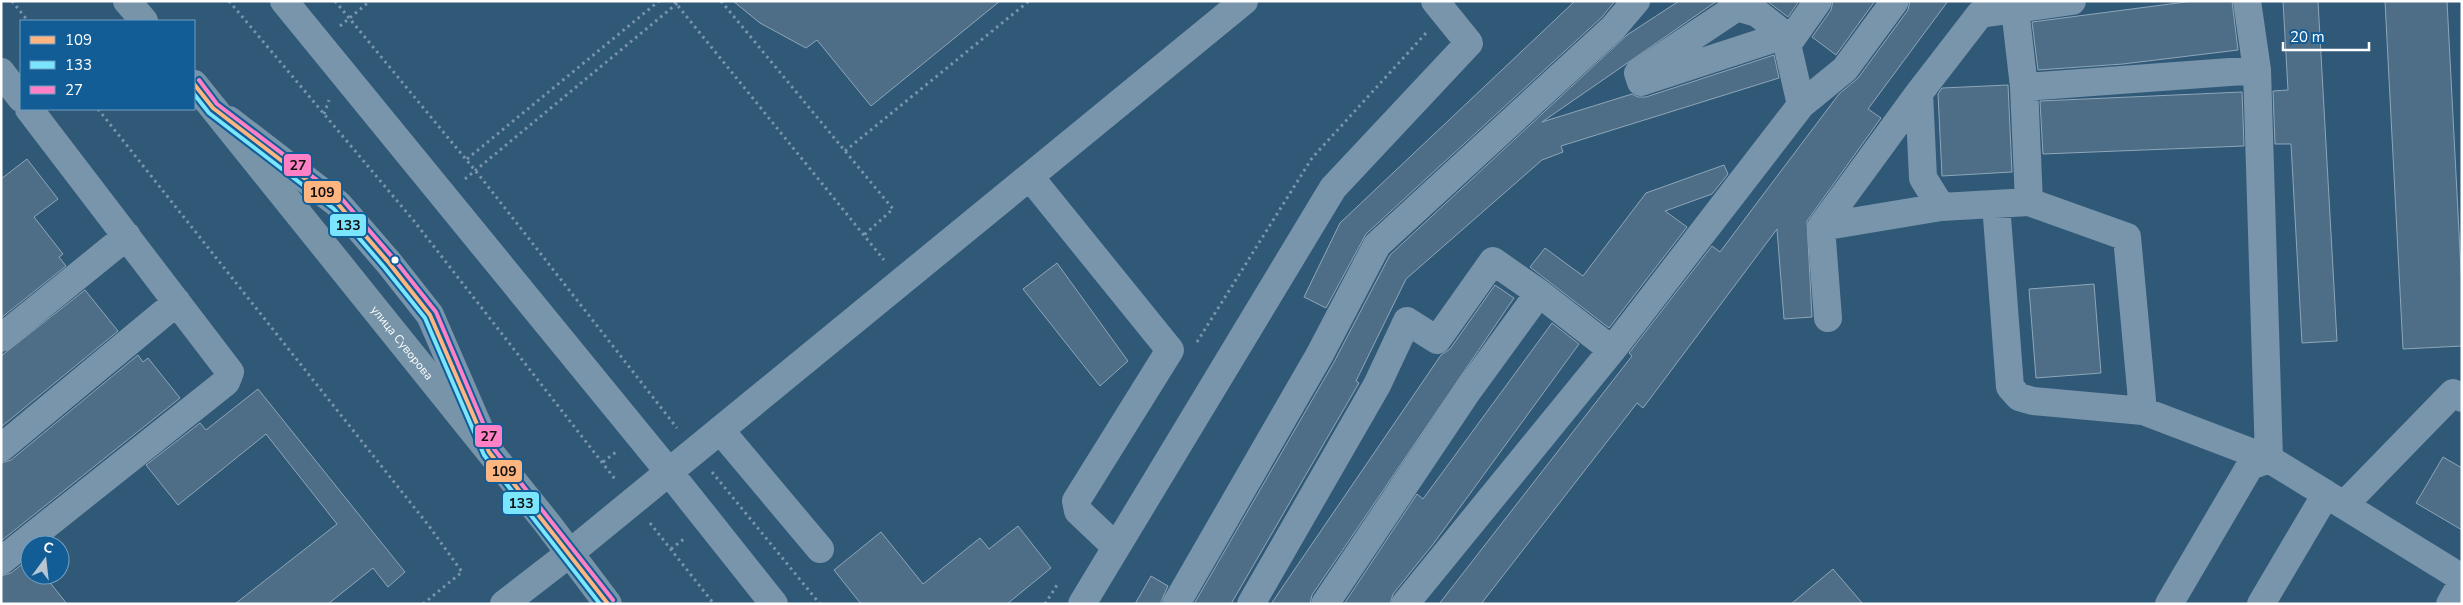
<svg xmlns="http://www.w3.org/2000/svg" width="2463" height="605" font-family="'Nunito Sans',sans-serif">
<rect width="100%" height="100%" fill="#305978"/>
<path fill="#4e6e87" stroke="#8ea6b8" d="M733 1H1000L871 106 817 40 806 48 760 23Z
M1575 1H1615L1602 17 1366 234 1326 308 1304 297 1340 223Z
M1679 1H1717L1542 122 1632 94 1638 97H1646L1774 55 1779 78 1561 146 1563 152 1542 160 1406 279 1356 381 1359 383 1231 604H1194L1334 362 1390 255 1627 35Z
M1767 1H1799L1788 17Z
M1833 1H1875L1836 55 1812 37 1831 10Z
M1910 1H1948L1868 109 1881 118 1807 221 1812 317 1784 319 1777 229 1643 408 1637 403 1481 604H1439L1632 356 1629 353 1712 246 1720 252 1839 94 1858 78 1908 10Z
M2193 1H2232L2238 50 2123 64 2038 70 2032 22Z
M2283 1H2318L2337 341 2302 343 2291 144H2275L2273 91 2288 90Z
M2385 1H2447L2462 290V346L2403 349Z
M2008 85 2012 172 1942 176 1938 94 1942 88Z
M2242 92 2244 146 2043 154 2040 101Z
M27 159 58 199 34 217 63 254 59 257 66 266 1 318V179Z
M1724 165 1728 174 1712 194 1665 211 1687 227 1609 328 1530 267 1545 248 1583 276 1646 193Z
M1057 263 1128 361 1100 386 1023 289Z
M2094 284 2101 373 2036 378 2029 289Z
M1495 285 1514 298 1312 595 1310 604H1271L1441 355 1450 349Z
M85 290 118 331 1 427V356Z
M1552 323 1579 344 1434 543 1393 594 1390 604H1344L1417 494 1423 499Z
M138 355 143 362 148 358 180 398 1 541V463L11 460Z
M258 389 405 572 388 587 373 568 328 604H235L337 524 266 434 178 505 146 465 200 423 206 430Z
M2443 457 2462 468V530L2416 503Z
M1018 526 1051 568 1007 604H861L834 570 881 532 923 584 980 538 989 549Z
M30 558V575H44L67 604H1V576L11 573Z
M1833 569 1863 604H1791Z
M1151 576 1168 586 1160 604H1135Z"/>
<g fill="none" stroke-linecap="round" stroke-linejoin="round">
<path stroke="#7995ab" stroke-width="3" stroke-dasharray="2.5 4" stroke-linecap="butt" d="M12 1 28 21
M229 1 414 221 615 479
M335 1 483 180 677 428
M674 1 884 260
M721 1 893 209 864 235
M340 26 370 1
M98 109 429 526 462 572 423 604
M324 114 329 100
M845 151 1029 1
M467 159 659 1
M465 179 680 1
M1197 342 1312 158 1426 33
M603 462 616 452
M712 472 820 604
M650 523 714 604
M671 549 685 538
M1045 604 1057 585"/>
<path stroke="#7995ab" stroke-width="28" d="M284 1 669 472 774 604
M2247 1 2257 70 2269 459 2326 494 2261 604
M2015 9 2024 87 2029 202
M1785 35 1641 82 1638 73 1737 7 1757 13 1785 35 1801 105
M1787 45 1818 1
M1 72 21 98
M2024 87 2257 70
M1919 93 1980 14 2072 1
M229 120 338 204 389 263 430 315 483 437
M1030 177 1170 350 1076 501 1078 511 1116 547
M1996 204 2010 387 2019 397 2033 401 2143 411
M1821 227 1941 207
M1828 318 1821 227 1919 93 1923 178 1941 207 2029 202 2127 237 2143 411 2269 459
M1 338 127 236
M720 430 820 549
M1 448 177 302
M2329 496 2462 578
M2344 505 2453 393 2462 398
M1 561 226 382 230 372 29 109
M504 604 570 553 1244 1
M1082 604 1333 188 1469 43 1435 1
M1176 604 1320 354 1377 245 1613 28 1636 1
M1251 604 1377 385 1407 321 1437 340 1493 261 1539 293
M1325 604 1467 392 1539 293 1612 350
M1405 604 1612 350 1801 105 1845 69 1895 1
M2169 604 2250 466 2269 459
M2450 604 2462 583"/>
<g stroke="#7794a9" stroke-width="28">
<path d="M127 1 144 21"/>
<path id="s1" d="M194 84 547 523 608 604"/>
</g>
<defs>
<path id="bus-1" d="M194 84 213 108 338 204 389 263 430 315 489 452 608 604"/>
<path id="bus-2" d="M194 94 209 113 334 209 384 267 425 318 484 455 600 604"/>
<path id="bus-3" d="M199 80 217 104 342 199 394 259 436 312 494 449 613 600"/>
</defs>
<use href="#bus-1" stroke="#125d96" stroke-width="8"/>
<use href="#bus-2" stroke="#125d96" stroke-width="8"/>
<use href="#bus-3" stroke="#125d96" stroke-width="8"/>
<use href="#bus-1" stroke="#ffb580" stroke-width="4"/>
<use href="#bus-2" stroke="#7ae5fd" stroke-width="4"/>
<use href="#bus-3" stroke="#ff80c5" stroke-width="4"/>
</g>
<circle fill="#fff" stroke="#125d96" stroke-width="2" cx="395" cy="260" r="4.5"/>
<g text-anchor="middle" stroke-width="5" stroke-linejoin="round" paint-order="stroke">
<g font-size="12" fill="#fff" stroke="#125d96">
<text dy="4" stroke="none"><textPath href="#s1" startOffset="332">улица Суворова</textPath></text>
</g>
</g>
<g stroke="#125d96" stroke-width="2">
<rect x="283" y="153" width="29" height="24" rx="5" fill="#ff80c5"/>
<rect x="303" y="180" width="39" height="24" rx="5" fill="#ffb580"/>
<rect x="329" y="213" width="38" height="24" rx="5" fill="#7ae5fd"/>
<rect x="474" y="424" width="29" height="24" rx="5" fill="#ff80c5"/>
<rect x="485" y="459" width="38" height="24" rx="5" fill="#ffb580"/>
<rect x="502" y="491" width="38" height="24" rx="5" fill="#7ae5fd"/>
</g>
<g font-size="14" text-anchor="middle" font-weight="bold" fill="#111">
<text x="298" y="170">27</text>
<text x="322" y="197">109</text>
<text x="348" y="230">133</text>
<text x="489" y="441">27</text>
<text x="504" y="476">109</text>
<text x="521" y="508">133</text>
</g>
<rect width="2463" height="605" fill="none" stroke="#ffffff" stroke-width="5"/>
<rect x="20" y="20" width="175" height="90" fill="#125d96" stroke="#719ec0"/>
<rect x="30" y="36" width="25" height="8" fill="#ffb580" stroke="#719ec0"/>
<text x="65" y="45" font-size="15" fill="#ffffff">109</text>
<rect x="30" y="61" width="25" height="8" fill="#7ae5fd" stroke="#719ec0"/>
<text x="65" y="70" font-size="15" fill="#ffffff">133</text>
<rect x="30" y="86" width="25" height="8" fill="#ff80c5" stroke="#719ec0"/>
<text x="65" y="95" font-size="15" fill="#ffffff">27</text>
<g transform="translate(45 560) rotate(15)"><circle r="24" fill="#125d96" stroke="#719ec0"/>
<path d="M0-4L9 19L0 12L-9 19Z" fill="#b7c5d0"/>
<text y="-8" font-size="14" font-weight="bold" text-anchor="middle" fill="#ffffff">С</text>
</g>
<path d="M2283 42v8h86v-8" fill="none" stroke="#ffffff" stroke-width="2.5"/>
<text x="2290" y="42" font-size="15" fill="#ffffff" stroke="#125d96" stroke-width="4" paint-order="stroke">20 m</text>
</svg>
